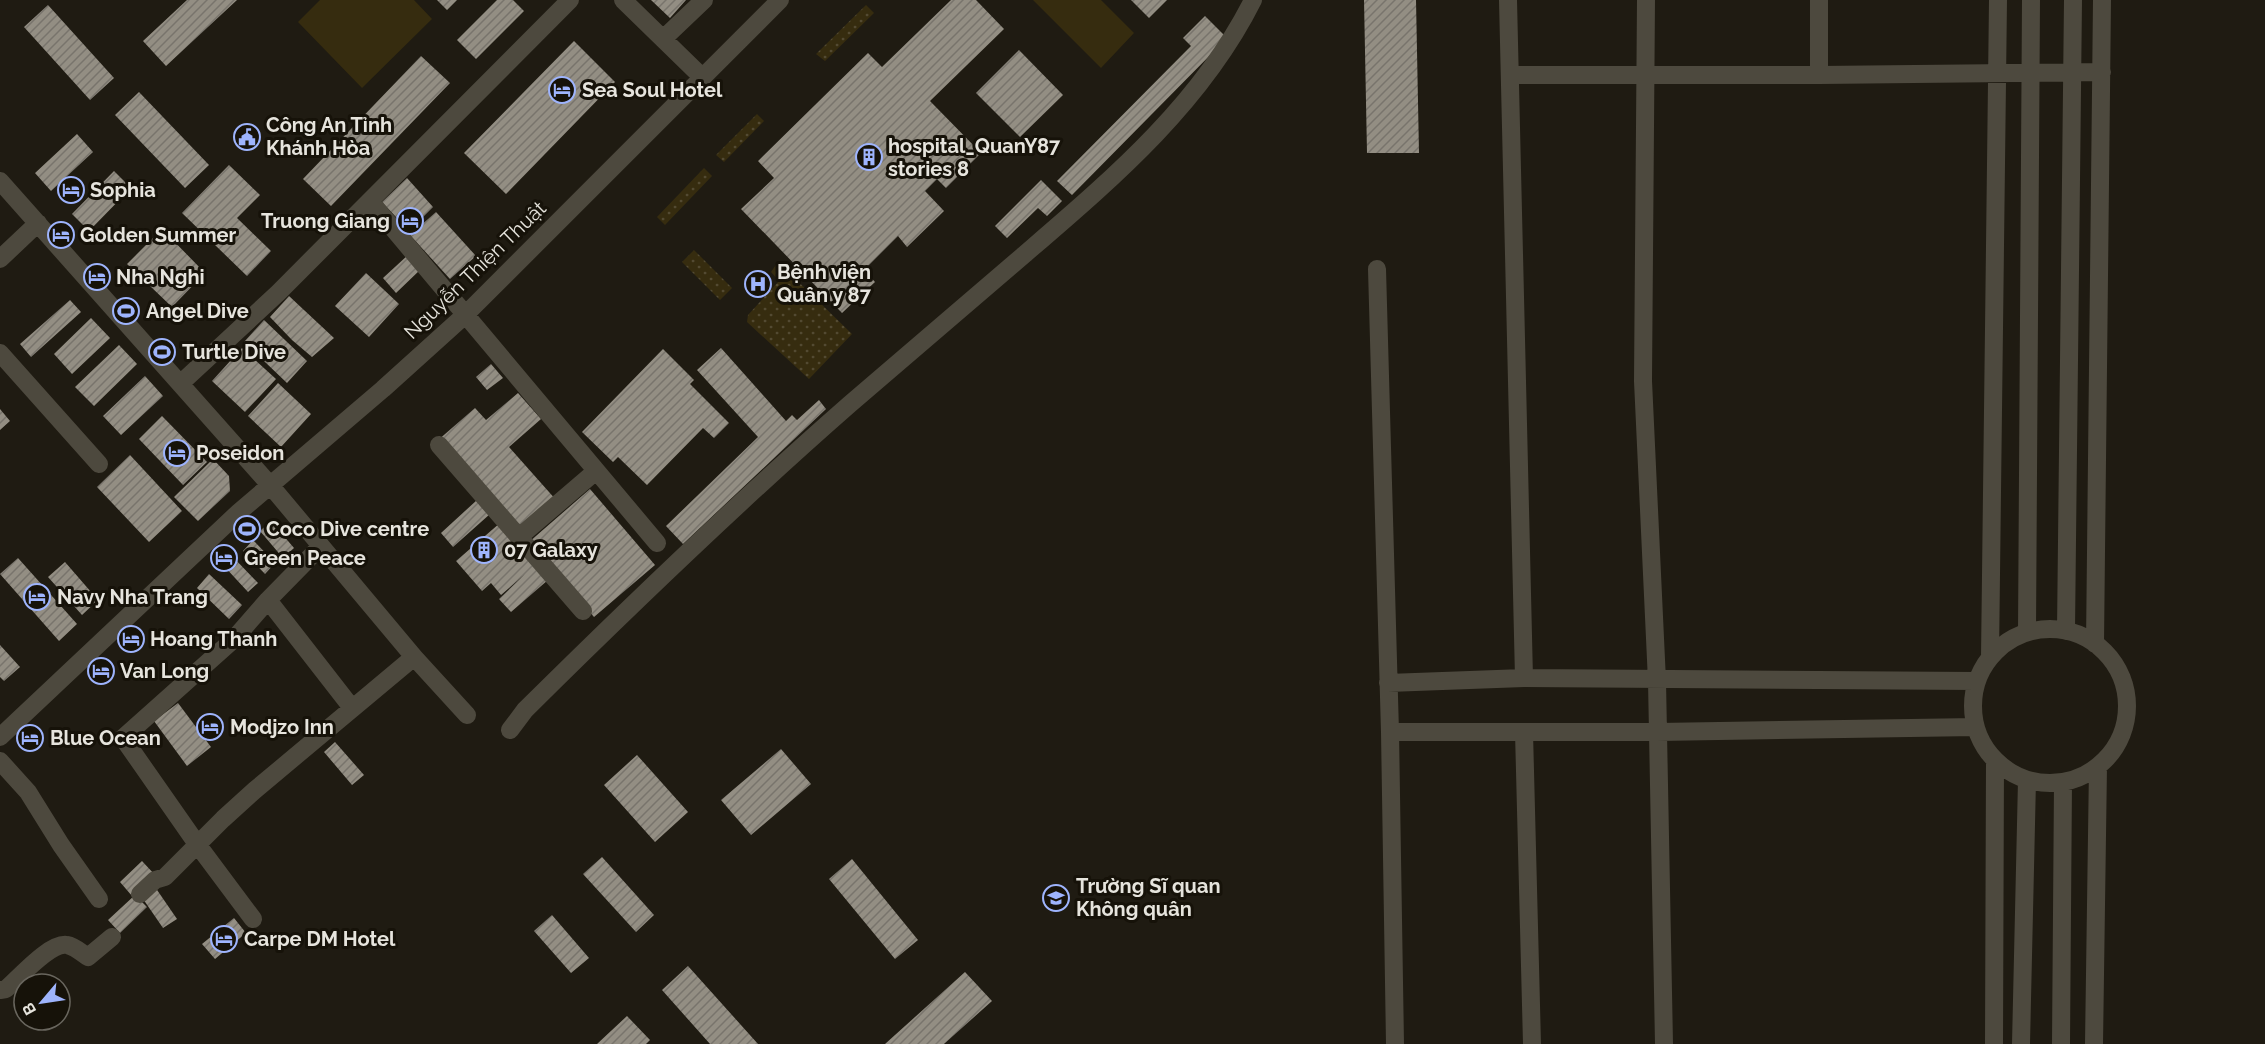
<svg xmlns="http://www.w3.org/2000/svg" width="2265" height="1044" font-family="Raleway,sans-serif">
<defs>
<pattern id="grass-dots" width="8" height="8" patternUnits="userSpaceOnUse" patternTransform="scale(1.5)"><rect width="8" height="8" fill="#362c0f"/><path d="M2 2h.1M6 6h.1" fill="none" stroke="#534a32" stroke-width="1.8" stroke-linecap="round"/></pattern>
<pattern id="building-hatch" width="6" height="6" patternUnits="userSpaceOnUse" patternTransform="scale(1.5)"><rect width="6" height="6" fill="#938e83"/><path d="M-1 1l2-2M0 6l6-6M5 7l2-2" fill="none" stroke="#78746c"/></pattern>
</defs>
<rect width="100%" height="100%" fill="#1f1b12"/>
<path fill="url(#grass-dots)" d="M866 5 874 13 825 61 816 54Z
M757 114 764 121 724 162 716 155Z
M704 168 712 176 665 225 657 217Z
M694 250 732 288 720 300 682 262Z
M778 262 852 334 809 379 747 322 748 315 779 281 771 272Z"/>
<path fill="#362c0f" d="M320 0H414L432 19 362 88 298 22Z
M1033 0H1101L1134 33 1101 68Z"/>
<path fill="url(#building-hatch)" d="M187 0H237L166 66 143 41Z
M437 0H457L447 10Z
M497 0H513L524 11 476 59 457 40Z
M651 0H686L670 18Z
M951 0H976L1004 29 930 101 981 153 946 188 937 179 925 191 944 211 907 247 898 236 864 270 875 282 842 313 741 209 774 178 758 161 868 53 882 67Z
M1131 0H1167L1149 18Z
M1364 0H1416L1419 153H1367Z
M48 5 114 78 90 100 24 27Z
M1205 16 1227 38 1072 195 1057 181 1191 46 1183 38Z
M574 41 615 82 506 194 464 153Z
M1019 50 1063 95 1020 137 976 93Z
M421 56 450 83 331 206 303 179Z
M139 92 209 165 185 188 115 115Z
M77 134 93 152 51 191 35 173Z
M229 165 260 195 237 218 271 251 247 276 182 213Z
M114 171 131 188 89 231 72 214Z
M407 178 433 207 409 231 382 202Z
M1041 180 1062 201 1047 216 1038 208 1007 238 995 226Z
M436 212 476 256 450 279 410 235Z
M162 229 205 273 172 307 127 264Z
M408 255 421 269 396 293 383 278Z
M366 273 399 304 369 337 335 306Z
M289 296 334 338 312 357 292 340 270 317Z
M70 300 81 312 31 357 20 344Z
M91 318 110 338 72 374 54 354Z
M264 320 307 361 287 383 244 342Z
M119 345 137 364 94 406 75 387Z
M242 348 276 379 245 412 212 381Z
M721 348 786 421 792 415 797 420 819 400 826 409 683 544 666 526 758 437 697 370Z
M663 349 694 380 690 384 729 423 714 438 703 428 647 485 618 457 613 462 582 432Z
M491 364 503 378 487 390 476 377Z
M145 376 163 396 121 435 103 416Z
M278 383 311 414 281 447 248 416Z
M518 393 541 419 509 447 557 501 519 534 437 441 475 408 486 420Z
M0 409 10 421 0 430Z
M162 416 207 462 183 485 139 439Z
M130 455 182 511 149 542 97 487Z
M213 459 229 476 230 491 198 521 174 497Z
M590 489 655 565 594 617 529 542Z
M477 500 490 514 453 547 441 533Z
M271 521 294 548 283 558 260 531Z
M500 523 548 580 511 612 499 599 525 574 501 595 491 583 482 591 456 561Z
M253 540 275 563 265 574 243 551Z
M232 556 258 583 248 592 223 565Z
M18 558 77 624 59 641 0 574Z
M65 562 98 600 82 615 48 577Z
M209 574 242 605 229 619 197 588Z
M0 645 20 667 4 681 0 677Z
M178 703 211 747 187 766 154 721Z
M335 742 364 775 352 785 324 752Z
M781 749 811 784 751 835 721 800Z
M637 755 688 812 655 842 604 785Z
M602 857 654 915 636 932 583 874Z
M852 859 918 940 895 959 829 879Z
M142 861 155 875 132 896 120 882Z
M155 887 177 919 163 928 141 896Z
M135 895 147 907 120 933 108 920Z
M552 915 589 958 571 973 534 931Z
M234 918 246 933 215 959 202 944Z
M688 966 758 1044H710L662 990Z
M965 972 992 1001 944 1044H885Z
M627 1016 650 1040 646 1044H597Z"/>
<g fill="none" stroke-linecap="round" stroke-linejoin="round">
<path stroke="#4d493e" stroke-width="18" d="M623 0 702 77
M1508 0 1524 678
M1646 0 1643 381 1657 681 1664 1044
M663 39 704 0
M1510 75H1819L2102 72
M1819 75V0
M0 181 270 485 414 657 467 715
M370 201 657 543
M0 259 38 223
M1377 269 1390 732 1395 1044
M0 353 99 464
M180 384 278 293 570 0
M439 445 583 611
M519 537 596 471
M268 600 352 708
M1973 706a77 77 0 1 1 154 0a77 77 0 1 1-154 0Z
M2066 631 2073 0
M2027 632 2031 0
M2095 644 2102 0
M1990 657 1998 0
M1388 683 1524 678 1977 681
M510 730 525 710C631 605 738 502 850 404 909 354 967 304 1025 254 1112 179 1201 104 1253 0
M1390 732H1658L1976 727
M1524 732 1532 1044
M0 737 239 512 383 389 465 315 780 0
M0 761 28 792 61 845 99 899
M140 894 155 880 165 877 223 819 255 790 414 657
M253 919 197 844 123 738 234 639 268 600 320 547
M0 990 6 989C19 978 50 942 67 945 74 946 82 953 88 957L112 937
M1994 1044 1995 760
M2021 1044 2027 780
M2061 1044 2063 782
M2094 1044 2098 766"/>
</g>
<defs>
<symbol id="hotel-ring" viewBox="-11 -11 22 22"><circle r="9.5" fill="#161209" stroke="#9eb4fd" stroke-width="1.5"/><path d="M-6-4.5h1.5V1H6V5H4.5V3h-9V5H-6ZM-4 0a1.8 1.8 0 1 1 3.6 0ZM.5 0V-2.5h3Q6-2.5 6 0Z" fill="#9eb4fd"/></symbol>
<symbol id="civic-ring" viewBox="-11 -11 22 22"><circle r="9.5" fill="#161209" stroke="#9eb4fd" stroke-width="1.5"/><path d="M-.6-6.5H3V-4.5H.6V-3L4-1V1h2V6H-6V1h2V-1L-.6-3ZM-1.2 2.5V6h2.4V2.5Z" fill="#9eb4fd"/></symbol>
<symbol id="building-ring" viewBox="-11 -11 22 22"><circle r="9.5" fill="#161209" stroke="#9eb4fd" stroke-width="1.5"/><path d="M-4-6H4V6H1V3H-1V6H-4ZM-2.5-4.3h1.7v1.8h-1.7ZM.8-4.3h1.7v1.8H.8ZM-2.5-1h1.7V.8h-1.7ZM.8-1h1.7V.8H.8Z" fill="#9eb4fd"/></symbol>
<symbol id="hospital-ring" viewBox="-11 -11 22 22"><circle r="9.5" fill="#161209" stroke="#9eb4fd" stroke-width="1.5"/><path d="M-5-5h3v3.5h4V-5h3V5h-3V1.5h-4V5h-3Z" fill="#9eb4fd"/></symbol>
<symbol id="stadium-ring" viewBox="-11 -11 22 22"><circle r="9.5" fill="#161209" stroke="#9eb4fd" stroke-width="1.5"/><path d="M0-5a6.5 5 0 1 0 0 10a6.5 5 0 1 0 0-10ZM-3.5-1.8h7v3.6h-7Z" fill="#9eb4fd"/></symbol>
<symbol id="university-ring" viewBox="-11 -11 22 22"><circle r="9.5" fill="#161209" stroke="#9eb4fd" stroke-width="1.5"/><path d="M0-5L7-2L0 1L-7-2ZM-4 1L0 2.5L4 1V4Q0 6-4 4Z" fill="#9eb4fd"/></symbol>
</defs>
<g fill-rule="evenodd">
<use href="#hotel-ring" x="547" y="75" width="30" height="30"/>
<use href="#civic-ring" x="232" y="122" width="30" height="30"/>
<use href="#building-ring" x="854" y="142" width="30" height="30"/>
<use href="#hotel-ring" x="56" y="175" width="30" height="30"/>
<use href="#hotel-ring" x="395" y="206" width="30" height="30"/>
<use href="#hotel-ring" x="46" y="220" width="30" height="30"/>
<use href="#hotel-ring" x="82" y="262" width="30" height="30"/>
<use href="#hospital-ring" x="743" y="269" width="30" height="30"/>
<use href="#stadium-ring" x="111" y="296" width="30" height="30"/>
<use href="#stadium-ring" x="147" y="337" width="30" height="30"/>
<use href="#hotel-ring" x="162" y="438" width="30" height="30"/>
<use href="#stadium-ring" x="232" y="514" width="30" height="30"/>
<use href="#building-ring" x="469" y="535" width="30" height="30"/>
<use href="#hotel-ring" x="209" y="543" width="30" height="30"/>
<use href="#hotel-ring" x="22" y="582" width="30" height="30"/>
<use href="#hotel-ring" x="116" y="624" width="30" height="30"/>
<use href="#hotel-ring" x="86" y="656" width="30" height="30"/>
<use href="#hotel-ring" x="195" y="712" width="30" height="30"/>
<use href="#hotel-ring" x="15" y="723" width="30" height="30"/>
<use href="#university-ring" x="1041" y="883" width="30" height="30"/>
<use href="#hotel-ring" x="209" y="924" width="30" height="30"/>
</g>
<g text-anchor="middle" stroke-width="6" stroke-linejoin="round" paint-order="stroke">
<g font-size="20" font-weight="bold" fill="#e6e4dd" stroke="#161209" text-anchor="start">
<text x="582" y="97">Sea Soul Hotel</text>
<text x="266" y="132">Công An Tỉnh<tspan x="266" dy="23">Khánh Hòa</tspan></text>
<text x="888" y="153">hospital_QuanY87<tspan x="888" dy="23">stories 8</tspan></text>
<text x="90" y="197">Sophia</text>
<text x="390" y="228" text-anchor="end">Truong Giang</text>
<text x="80" y="242">Golden Summer</text>
<text x="777" y="279">Bệnh viện<tspan x="777" dy="23">Quân y 87</tspan></text>
<text x="116" y="284">Nha Nghi</text>
<text x="146" y="318">Angel Dive</text>
<text x="182" y="359">Turtle Dive</text>
<text x="196" y="460">Poseidon</text>
<text x="266" y="536">Coco Dive centre</text>
<text x="504" y="557">07 Galaxy</text>
<text x="244" y="565">Green Peace</text>
<text x="57" y="604">Navy Nha Trang</text>
<text x="150" y="646">Hoang Thanh</text>
<text x="120" y="678">Van Long</text>
<text x="230" y="734">Modjzo Inn</text>
<text x="50" y="745">Blue Ocean</text>
<text x="1076" y="893">Trường Sĩ quan<tspan x="1076" dy="23">Không quân</tspan></text>
<text x="244" y="946">Carpe DM Hotel</text>
</g>
<g font-size="20" fill="#e6e4dd" stroke="#161209">
<text transform="translate(475 270) rotate(-44)" y="7">Nguyễn Thiện Thuật</text>
</g>
</g>
<g transform="translate(42 1002) rotate(241)"><circle r="28" fill="#161209" stroke="#69665e" stroke-width="1.5"/>
<path d="M0-4.5L10 22L0 15L-10 22Z" fill="#9eb4fd"/>
<text y="-9" font-size="16" font-weight="bold" text-anchor="middle" fill="#e6e4dd">B</text>
</g>
</svg>
